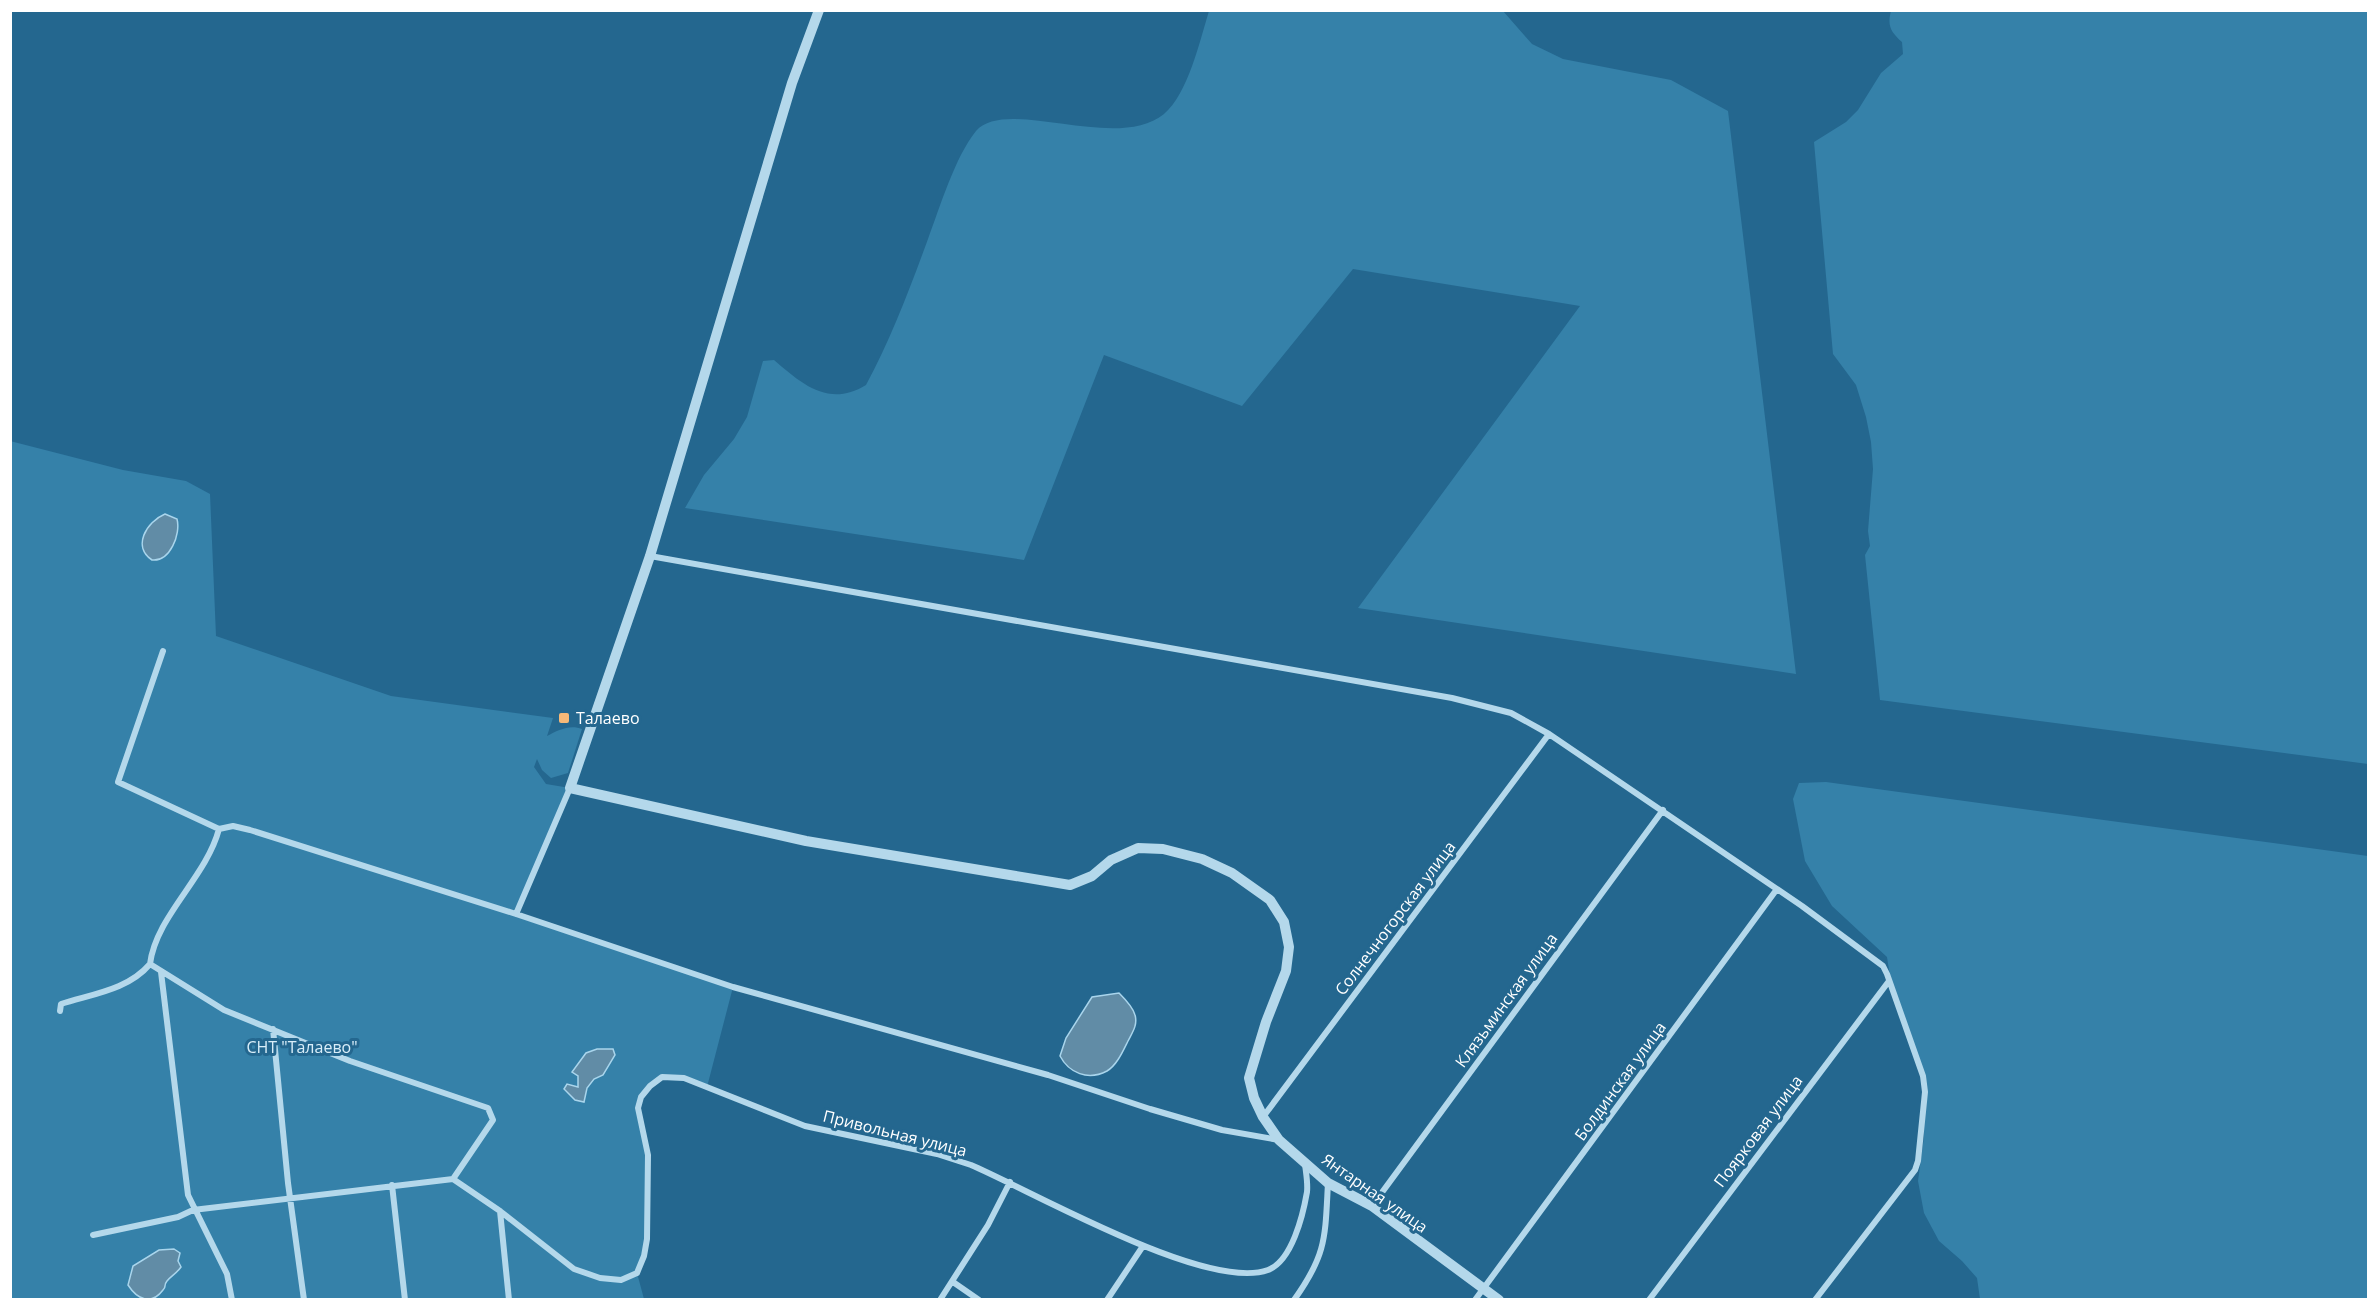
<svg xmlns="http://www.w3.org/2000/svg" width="2379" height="1310" font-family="'Open Sans',sans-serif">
<rect width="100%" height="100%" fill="#24678f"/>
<path fill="#3581a9" d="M1209 11H1503L1532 44 1563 59 1671 80 1728 111 1796 674 1358 608 1580 306 1353 269 1242 406 1104 355 1024 560 685 508 704 475 734 439 747 417 763 361 774 360C802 384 829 408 866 385 891 339 910 288 928 239 940 207 955 157 976 131 1007 96 1116 153 1164 114 1188 94 1200 40 1209 11Z
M1891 11H2368V764L1880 700 1865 555 1870 546 1868 531 1873 469 1871 442 1866 417 1856 385 1833 354 1814 142 1846 122 1858 110 1881 73 1903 54 1902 42C1891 32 1887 26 1891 11Z
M10 441 123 470 186 481 210 494 216 636 391 696 553 718 547 736C558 730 570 724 582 729L568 773 551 778 542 770 537 759 534 767 546 784 570 788 516 914 733 987 707 1087 684 1078 662 1077 650 1086 639 1108 647 1143V1239L637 1273 644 1299H11Z
M1826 782 2368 856V1299H1980L1977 1278 1962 1261 1939 1241 1924 1213 1918 1181 1924 1137V1083L1891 983 1887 957 1832 906 1805 861 1793 799 1799 783Z"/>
<path fill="#618ca6" stroke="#a9d5ec" stroke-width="1.5" d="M165 514 177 519C181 534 170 562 152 560 132 547 146 522 165 514Z
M1119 993C1125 999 1133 1007 1135 1015 1138 1025 1132 1033 1128 1041 1123 1051 1117 1065 1107 1071 1088 1081 1069 1073 1060 1056L1066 1038 1092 997Z
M597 1049H613L615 1055 603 1075 594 1079 587 1088 584 1102 575 1100 564 1089 567 1084 578 1087V1076L572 1072 586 1053Z
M174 1249 180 1253 178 1261 181 1267C177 1273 171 1276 167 1281 163 1286 167 1286 163 1290 151 1306 137 1299 128 1285L133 1266 159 1250Z"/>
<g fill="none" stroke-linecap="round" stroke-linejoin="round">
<path stroke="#b4d8eb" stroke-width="6" d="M650 556 1452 698 1511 713 1549 734 1802 906 1883 966 1887 974 1923 1076 1925 1092 1918 1161 1915 1170 1815 1300
M163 651 118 782 219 829 233 826 250 830 516 914 733 987 1048 1075 1150 1109 1222 1130 1279 1140
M219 829C206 878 156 916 150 964L224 1010 350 1061 488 1108 493 1120 453 1179 500 1211 574 1269 600 1278 621 1280 637 1273 644 1256 647 1239 648 1155 638 1108 641 1097 650 1086 662 1077 684 1078 805 1126 937 1154 971 1165C1034 1192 1207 1292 1268 1270 1292 1261 1303 1215 1307 1192 1308 1183 1306 1173 1305 1164
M516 914 570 788
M161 972 188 1195 227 1274 232 1300
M60 1011 61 1004C92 994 128 990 150 964
M273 1029 288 1183 304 1300
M1263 1117 1549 734
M392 1185 405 1300
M1372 1206 1663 810
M500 1211 509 1300
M93 1235 178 1217 193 1210 453 1179
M953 1282 979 1300
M940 1300 988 1225 1010 1182
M1107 1300 1143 1246
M1294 1300C1327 1254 1325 1237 1328 1183
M1475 1300 1777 889
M1649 1300 1889 981"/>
<path stroke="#b4d8eb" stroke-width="10" d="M819 10 792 83 650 556 570 788 806 841 1070 885 1092 876 1111 860 1138 848 1163 849 1202 859 1232 873 1270 900 1284 922 1289 947 1286 971 1266 1022 1249 1078 1254 1098 1263 1117 1279 1140 1328 1183 1372 1206 1499 1300"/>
</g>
<rect fill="#f6b978" stroke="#24678f" stroke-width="2" x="558" y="712" width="12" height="12" rx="3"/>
<g text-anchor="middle" stroke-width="6" stroke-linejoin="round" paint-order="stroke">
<g font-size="16" fill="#fff" stroke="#24678f" text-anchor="start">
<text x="576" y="724">Талаево</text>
</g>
<g font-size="16" fill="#fff" stroke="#24678f">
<text transform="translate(1395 918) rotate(-53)" y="6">Солнечногорская улица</text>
<text transform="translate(1506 1000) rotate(-54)" y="6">Клязьминская улица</text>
<text transform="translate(1620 1081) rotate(-54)" y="6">Болдинская улица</text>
<text transform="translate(1758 1131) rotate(-53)" y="6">Поярковая улица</text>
<text transform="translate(895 1133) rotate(14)" y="6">Привольная улица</text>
<text transform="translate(1375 1193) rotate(35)" y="6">Янтарная улица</text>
</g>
<g font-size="16" fill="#d9eef9" stroke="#24678f">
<text x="302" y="1053">СНТ "Талаево"</text>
</g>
</g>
<rect width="2379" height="1310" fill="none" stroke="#ffffff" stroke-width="24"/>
</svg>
